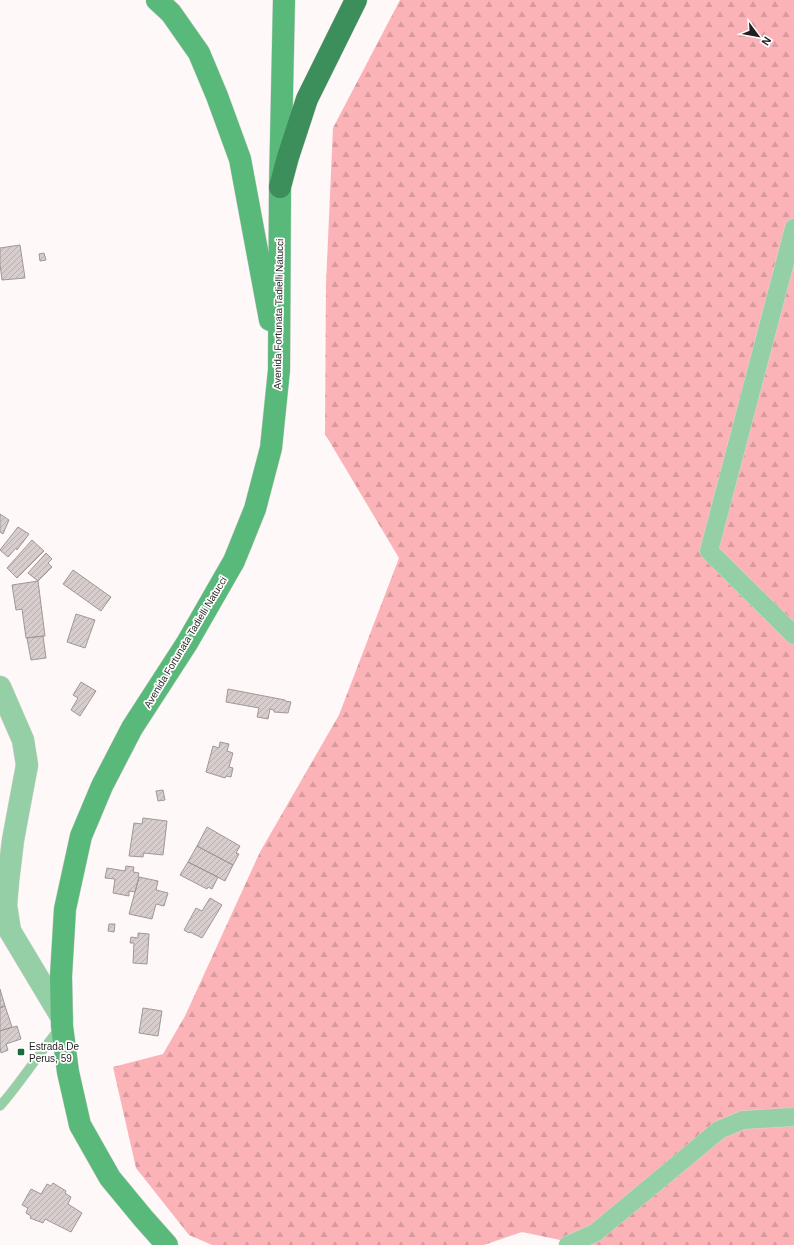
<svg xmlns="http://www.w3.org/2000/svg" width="794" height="1245" font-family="Helvetica,sans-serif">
<defs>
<pattern id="forest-firs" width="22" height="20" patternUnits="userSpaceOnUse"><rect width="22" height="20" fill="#fcb3b8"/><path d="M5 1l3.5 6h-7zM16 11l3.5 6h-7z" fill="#d89a9e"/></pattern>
<pattern id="building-hatch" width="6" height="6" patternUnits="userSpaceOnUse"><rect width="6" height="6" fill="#d7cdcd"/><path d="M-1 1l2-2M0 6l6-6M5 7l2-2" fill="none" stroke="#b8b0b0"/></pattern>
</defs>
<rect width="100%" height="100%" fill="#fef8f8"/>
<path fill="url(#forest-firs)" d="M400 0H794V1245H584L522 1232 484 1245H212L189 1235 136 1168 113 1067 163 1054 185 1016 260 852 339 715 399 558 325 434 326 284 333 128Z"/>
<path fill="url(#building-hatch)" stroke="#a09797" d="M20 245 25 278 2 280 0 264V248Z
M44 253 46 260 40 261 39 254Z
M0 514 9 520 3 534 0 532Z
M18 527 29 534 17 550 16 548 8 557 0 550Z
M32 540 44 551 17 578 7 568Z
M46 553 52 559 48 563 52 567 38 581 28 573Z
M73 570 111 597 101 611 63 584Z
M38 581 45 636 26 638 22 609 16 610 12 585Z
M76 614 95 620 85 648 67 642Z
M43 636 46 658 31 660 27 638Z
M81 682 96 691 80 716 71 710 78 698 73 695Z
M228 689 285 700V701L291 702 288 713 274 712V710L270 709 268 719 257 717 259 708 226 702Z
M220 742 229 744 227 751 233 753 229 767 233 768 231 777 226 776 225 778 206 772 213 746 219 748Z
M163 790 165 800 158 801 156 791Z
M143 818 167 821 163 855 144 853 143 857 129 856 134 823 142 824Z
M207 827 240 846 236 853 239 854 233 865 197 846Z
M197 846 233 865 225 881 188 862Z
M188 862 218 877 212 889 208 887 207 889 180 875Z
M126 866 134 867 133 872 139 873 138 877H139L135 892 129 891V896L113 893 115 879 105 878 107 868 125 871Z
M139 877 158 881 156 890 168 893 164 906 156 904 152 919 129 914Z
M210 898 222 905 202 938 190 932 189 933 184 930 196 908 202 911Z
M109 924H115L114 932 108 931Z
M138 933 149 934 147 964 133 963 134 943H130L131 937 138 938Z
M0 989 5 1006 0 1008Z
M5 1006 12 1027 0 1031V1008Z
M143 1008 162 1011 158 1036 139 1033Z
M17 1026 21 1039 6 1044 8 1050 1 1053 0 1047V1031Z
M53 1183 66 1191 65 1193 71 1197 68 1204 82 1213 71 1232 45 1219 43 1223 30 1218 31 1216 26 1213 28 1208 22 1205 31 1189 41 1194 47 1184 51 1186Z"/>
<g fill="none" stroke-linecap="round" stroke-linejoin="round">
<defs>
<path id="service" d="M0 1106C22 1081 39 1053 60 1028"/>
<path id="minor" d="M794 228 709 551 794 635
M568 1245 595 1233 719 1130 743 1120 794 1117"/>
<path id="tertiary" d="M0 687 23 740 27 765 13 840 8 882 6 905 10 931 62 1018"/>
<path id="secondary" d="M157 0 171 13 199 53 217 96 240 159 270 320
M167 1245 143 1218 110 1178 80 1125 68 1072 62 1026 61 976 65 909 81 836 102 786 132 728 187 643 234 561 255 509 271 448 279 370 280 187 284 0"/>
<path id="motorway" d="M280 187 288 157 307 99 356 0"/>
</defs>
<use href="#service" stroke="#dbd5d5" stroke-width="10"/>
<use href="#minor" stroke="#dbd5d5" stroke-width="19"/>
<use href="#tertiary" stroke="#dbd5d5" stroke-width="23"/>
<use href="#secondary" stroke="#dbd5d5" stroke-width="23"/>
<use href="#motorway" stroke="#dbd5d5" stroke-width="23"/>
<use href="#service" stroke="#94cfa5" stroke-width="9"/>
<use href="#minor" stroke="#94cfa5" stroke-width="18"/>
<use href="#tertiary" stroke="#94cfa5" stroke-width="22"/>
<use href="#secondary" stroke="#59b97b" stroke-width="22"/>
<use href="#motorway" stroke="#3c8e5a" stroke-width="22"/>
</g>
<rect fill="#1b6c3d" stroke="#fff" stroke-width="1.5" x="17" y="1048" width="8" height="8" rx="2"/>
<g text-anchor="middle" stroke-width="3.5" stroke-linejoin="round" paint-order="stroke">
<g font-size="10" fill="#231f1f" stroke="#fff">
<text transform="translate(278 314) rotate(-89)" y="4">Avenida Fortunata Tadielli Natucci</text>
<text transform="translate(185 642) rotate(-59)" y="4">Avenida Fortunata Tadielli Natucci</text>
</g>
<g font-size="10" fill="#231f1f" stroke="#fff" text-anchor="start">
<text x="29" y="1050">Estrada De<tspan x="29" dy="12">Perus, 59</tspan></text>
</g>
</g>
<g transform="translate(758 36) rotate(122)" stroke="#ffffff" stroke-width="3" paint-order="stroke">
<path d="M0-3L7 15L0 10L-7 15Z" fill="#231f1f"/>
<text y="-6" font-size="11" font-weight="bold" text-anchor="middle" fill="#231f1f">N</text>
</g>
</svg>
